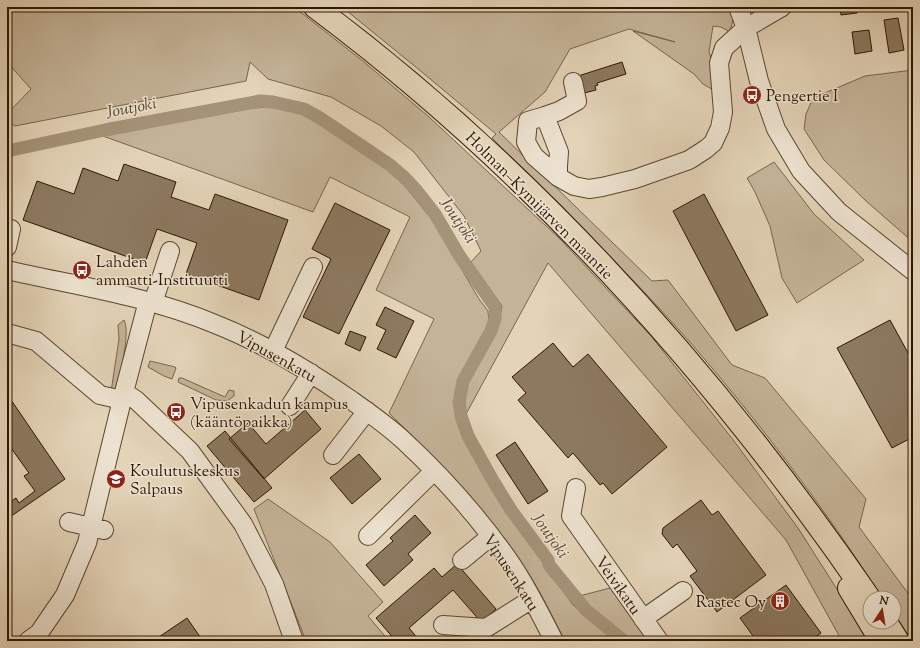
<svg xmlns="http://www.w3.org/2000/svg" width="920" height="648" font-family="'Sorts Mill Goudy',serif">
<rect width="100%" height="100%" fill="#e3d3b7"/>
<filter id="stains"><feTurbulence type="fractalNoise" baseFrequency=".005" numOctaves="4"/><feColorMatrix values="0 0 0 0 .2 0 0 0 0 .09 0 0 0 0 .02 0 0 0 .5 -.17"/></filter>
<radialGradient id="worn" r=".72"><stop offset=".6" stop-color="#630" stop-opacity="0"/><stop offset="1" stop-color="#630" stop-opacity=".3"/></radialGradient>
<path fill="#c4b398" stroke="#78654c" d="M7 7H294L364 62 428 116 560 239 651 336 734 441 798 528 870 641H842L786 540 548 263 466 414 465 402 467 382 497 329 499 322 502 306 471 262 481 251 464 216 414 152 381 126 331 97 268 79 250 62 246 81 15 126 7 121V114L31 89 7 62Z
M342 7H731L734 15 730 32 721 27 713 26 709 52 718 77 715 91 703 84 694 74 633 31 675 42 629 29 570 49 545 92 499 132 652 281 668 280 732 365 765 378 866 499 859 527 913 600V641H910L894 616V598H882C825 508 759 422 689 341 627 271 559 205 492 138L496 134 417 68Z
M913 70V242L866 201 824 160 804 129 806 114 813 98 865 76Z
M269 107 298 112 314 120 384 167 404 185 434 222 479 299 488 311 489 323 484 335 458 380 454 401 461 431 490 485 537 554 573 605 617 641H565C555 622 546 603 535 584 497 520 442 465 389 413L434 319 376 290 410 217 330 177 313 212 103 136 253 108Z
M774 162 814 214 864 260 797 303 782 278 770 226 755 192 747 178Z
M124 320C131 333 119 377 116 394L111 392 119 339 118 325Z
M150 361 175 367 176 368 172 379 164 376 148 367Z
M179 378H182L225 397 229 390 234 391V396L227 401 216 400 178 382Z
M268 499 330 542 383 602 368 616 389 641H306L254 509Z
M614 587 651 641H629L603 621 588 608 579 596Z"/>
<g fill="none" stroke-linecap="round" stroke-linejoin="round">
<path stroke="#a59379" stroke-width="13" d="M7 151 105 130 260 101 273 102 304 109 320 118 390 165 405 178 417 191 435 214 459 255 495 307V319L491 331 463 381 459 402 461 416 468 436 492 479 511 510 548 560 549 565 586 610 624 641"/>
</g>
<path fill="#8c7960" stroke="#2d1701" d="M840 7H856L857 13 841 15Z
M883 7H900V9L883 10Z
M898 18 904 50 889 53 884 20Z
M869 30 872 51 855 54 852 32Z
M622 62 626 74 597 83 598 85 595 86 596 90 584 93 575 77Z
M124 164 176 182 171 197 209 210 215 194 288 220 259 300 186 274 197 243 157 229 145 263 23 220 37 181 74 194 83 168 118 181Z
M704 194 768 315 736 331 673 211Z
M335 203 390 230 339 334 303 317 331 259 312 249Z
M385 307 414 321 396 358 377 349 386 330 376 325Z
M890 320 913 362V437L892 448 837 348Z
M350 331 366 337 360 351 345 344Z
M553 343 573 367 588 354 667 447 612 494 603 483 600 485 573 453 568 458 518 400 526 393 512 377Z
M7 394 65 479 7 519V504L16 498 19 503 35 491 24 476 29 473 11 448 7 450Z
M305 410 321 429 264 479 229 439 248 423 266 444Z
M225 431 272 488 254 502 207 446Z
M515 442 548 491 528 504 496 455Z
M359 454 381 479 352 504 330 478Z
M701 500 712 515 718 511 766 575 717 612 690 576 697 571 677 544 673 548 662 534 663 528Z
M415 515 431 533 408 554 413 560 384 586 366 565 393 541 390 538Z
M457 564 496 609 481 622 453 590 409 628 420 641H396L376 618 434 568 442 577Z
M786 585 821 633 810 641H750L749 639 753 636 740 618Z
M187 618 203 641H153Z"/>
<g fill="none" stroke-linecap="round" stroke-linejoin="round">
<defs>
<path id="minor" d="M738 7 746 28 759 81 776 129 801 171 839 212 913 271
M545 116 559 111 577 101 573 82
M558 177V166L559 152 545 116 528 121 526 142 534 156 558 177 574 186 589 189 602 187 635 179 689 160 706 149 713 143 720 128 723 112 719 63 724 48 746 28 782 7
M7 247 11 229
M7 270C77 286 148 296 215 324 263 343 308 370 351 400 368 412 387 425 403 440 443 477 481 520 512 565 528 589 541 615 554 641
M153 303 170 251
M7 333 36 341 100 395 122 400
M273 351 313 267
M124 392 136 400 190 451 243 524 274 584 294 641
M290 406 311 373
M333 455 367 411
M576 488 571 516 659 641
M69 522 104 530
M368 536 434 471
M462 560 491 536
M643 619 683 591
M443 625 486 628 532 599
M28 641 39 633 65 595 87 543 122 400 148 301"/>
<path id="highway" d="M315 7C533 170 717 376 870 599
M849 588 881 641
M886 622 898 641"/>
</defs>
<use href="#minor" stroke="#5a462e" stroke-width="20"/>
<use href="#highway" stroke="#2d1701" stroke-width="24"/>
<use href="#minor" stroke="#ede2d0" stroke-width="18"/>
<use href="#highway" stroke="#e3d3b7" stroke-width="22"/>
</g>
<defs>
<symbol id="bus-disc" viewBox="-11 -11 22 22"><circle r="9.5" fill="#8f2418" stroke="#ede2d0"/><path d="M-5-6H5V4H4V6H2V4H-2V6H-4V4H-5ZM-3.5-4V0h7V-4ZM-3.5 1.2v1.5H-2V1.2ZM2 1.2v1.5H3.5V1.2Z" fill="#fff"/></symbol>
<symbol id="school-disc" viewBox="-11 -11 22 22"><circle r="9.5" fill="#8f2418" stroke="#ede2d0"/><path d="M0-5L7-2L0 1L-7-2ZM-4 1L0 2.5L4 1V4Q0 6-4 4Z" fill="#fff"/></symbol>
<symbol id="building-disc" viewBox="-11 -11 22 22"><circle r="9.5" fill="#8f2418" stroke="#ede2d0"/><path d="M-4-6H4V6H1V3H-1V6H-4ZM-2.5-4.3h1.7v1.8h-1.7ZM.8-4.3h1.7v1.8H.8ZM-2.5-1h1.7V.8h-1.7ZM.8-1h1.7V.8H.8Z" fill="#fff"/></symbol>
</defs>
<g fill-rule="evenodd">
<use href="#bus-disc" x="741" y="84" width="22" height="22"/>
<use href="#bus-disc" x="71" y="259" width="22" height="22"/>
<use href="#bus-disc" x="165" y="401" width="22" height="22"/>
<use href="#school-disc" x="105" y="468" width="22" height="22"/>
<use href="#building-disc" x="769" y="590" width="22" height="22"/>
</g>
<g text-anchor="middle" stroke-width="3" stroke-linejoin="round" paint-order="stroke">
<g font-size="16" fill="#2d1701" stroke="#ede2d0" text-anchor="start">
<text x="766" y="101">Pengertie I</text>
<text x="96" y="267">Lahden<tspan x="96" dy="18">ammatti-Instituutti</tspan></text>
<text x="190" y="409">Vipusenkadun kampus<tspan x="190" dy="18">(kääntöpaikka)</tspan></text>
<text x="130" y="476">Koulutuskeskus<tspan x="130" dy="18">Salpaus</tspan></text>
<text x="766" y="607" text-anchor="end">Rastec Oy</text>
</g>
<g font-size="16" fill="#2d1701" stroke="#ede2d0">
<text transform="translate(540 205) rotate(45)" y="6">Holman–Kymijärven maantie</text>
<text transform="translate(277 356) rotate(29)" y="6">Vipusenkatu</text>
<text transform="translate(512 572) rotate(57)" y="6">Vipusenkatu</text>
<text transform="translate(619 585) rotate(55)" y="6">Veivikatu</text>
</g>
<g font-size="17" font-style="italic" fill="#5d4931" stroke="#ede2d0">
<text transform="translate(131 107) rotate(-11)" y="6">Joutjoki</text>
<text transform="translate(459 220) rotate(56)" y="6">Joutjoki</text>
<text transform="translate(551 535) rotate(55)" y="6">Joutjoki</text>
</g>
</g>
<rect width="920" height="648" fill="none" stroke="#e3d3b7" stroke-width="24"/>
<rect x="8" y="8" width="904" height="632" fill="none" stroke="#2d1701" stroke-width="2"/>
<rect x="12" y="12" width="896" height="624" fill="none" stroke="#2d1701"/>
<g transform="translate(882 610) rotate(12)"><circle r="19" fill="#ede2d0" stroke="#a0917d"/>
<path d="M0-3L7 15L0 10L-7 15Z" fill="#8f2418"/>
<text y="-6" font-size="11" font-weight="bold" text-anchor="middle" fill="#2d1701">N</text>
</g>
<rect width="100%" height="100%" filter="url(#stains)"/>
<rect width="100%" height="100%" fill="url(#worn)"/>
</svg>
